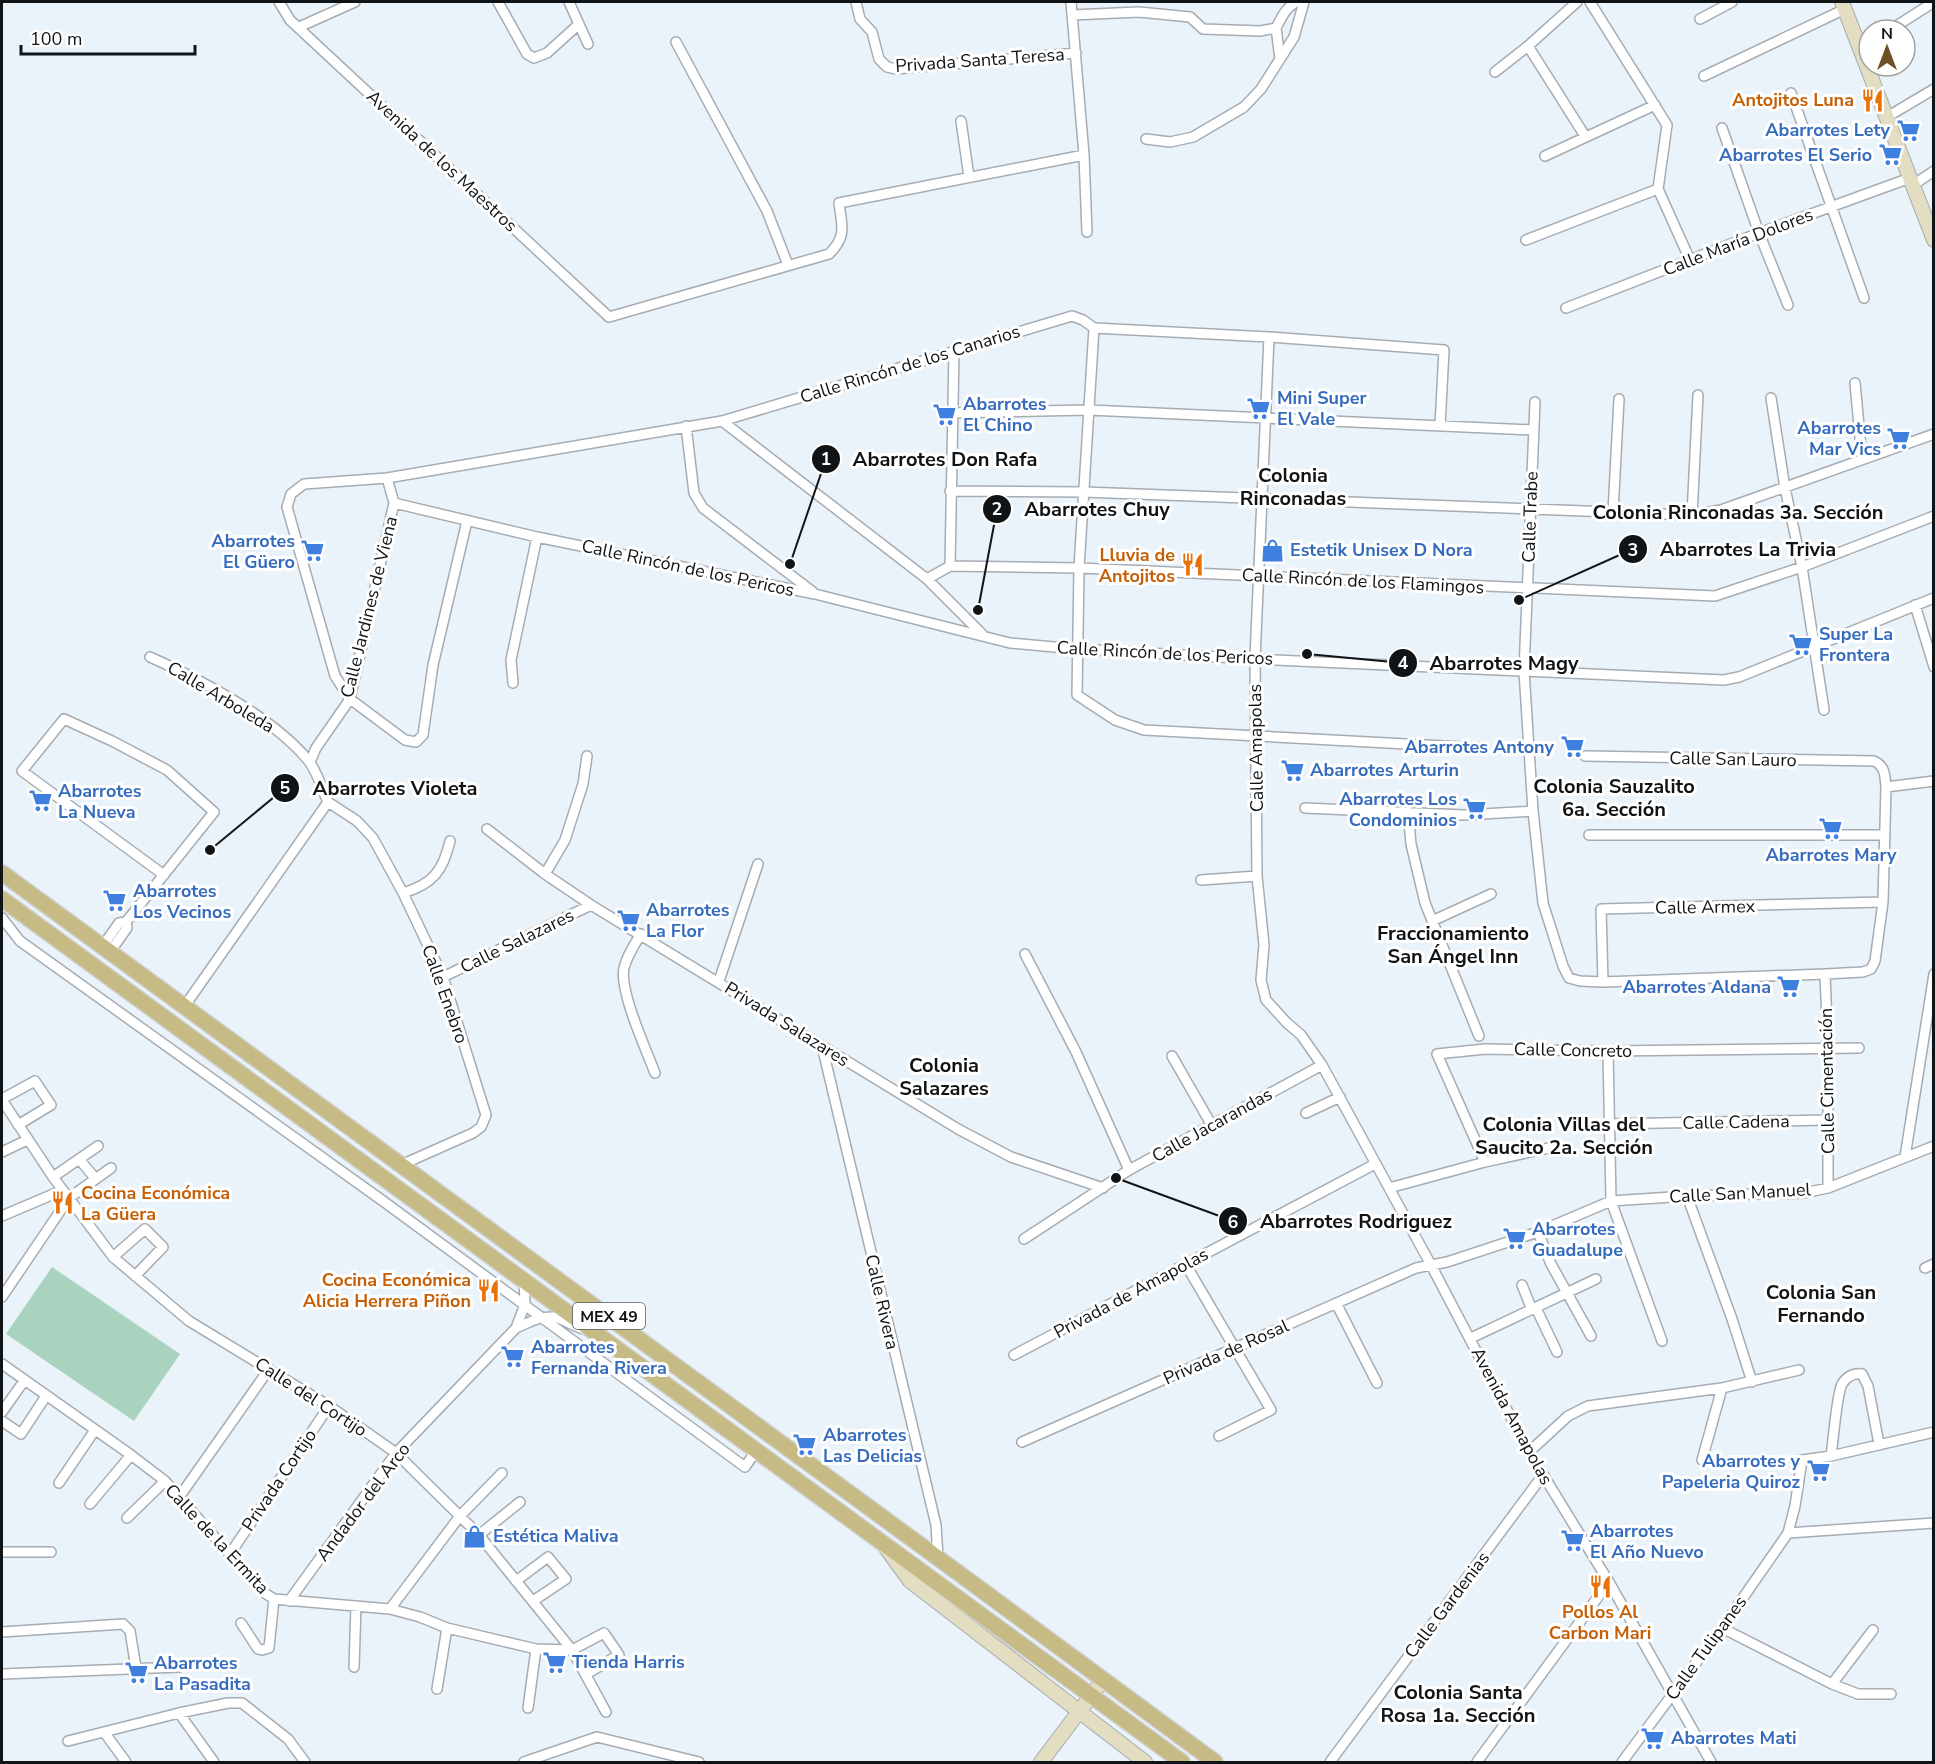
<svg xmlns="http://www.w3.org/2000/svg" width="1935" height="1764" font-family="'Nunito Sans',sans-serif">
<rect width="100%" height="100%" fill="#ebf3fa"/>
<path fill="#a9d3be" d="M52 1267 180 1354 134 1421 6 1334Z"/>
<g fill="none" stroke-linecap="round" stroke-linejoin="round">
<defs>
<path id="street" d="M279 2 290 20 609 317 829 254C847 236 842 227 839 203L1084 155
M498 2 527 54 534 58 547 53 579 24
M569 2 588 44
M856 2 860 19 872 32 879 59 887 67 896 69 1076 53
M1071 2 1084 155 1087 232
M1590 2 1667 125 1658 189 1690 260
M1072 15 1139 12 1190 17 1203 29 1260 31 1276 28C1281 19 1286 6 1297 2
M1700 19 1732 2
M299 27 355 2
M1276 28 1280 59
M1890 30 1934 2
M676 42 767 211 788 265
M1528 46 1585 136
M1495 72 1528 46 1577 2
M1704 76 1845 9
M1791 93 1864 298
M1887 117 1934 89
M961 121 969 177
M1722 128 1759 233 1788 305
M1146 139 1170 142 1193 137 1244 107 1261 89 1294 37 1304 2
M1545 156 1655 105
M1913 185 1934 171
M1526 240 1658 189
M1566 308 1759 233 1910 178
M1094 328 1079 568 1077 695 1115 720 1144 730 1482 748
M1269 337 1255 659 1257 876 1264 945 1261 980 1266 1000 1287 1023 1301 1035 1322 1065 1431 1265 1529 1452 1609 1582 1711 1762
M1855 383 1862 459
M1771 398 1785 488 1802 567 1824 710
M1535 402 1524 671 1533 811 1543 903 1563 966 1569 978 1580 981 1603 982 1825 974 1863 972 1871 969 1875 961 1883 902 1886 787C1885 775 1885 766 1874 761L1585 756
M953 413 1089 410 1533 430
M722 421 927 579 982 634
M686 426 694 493 703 508 813 592
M950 491 1084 492 1692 515 1721 510 1934 434
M394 503 537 537 815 594 1010 643 1076 649 1255 659 1724 680 1739 677 1934 598
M1613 512 1619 399
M1692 515 1698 395
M467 521 433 665 423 735 416 742 405 740 350 699 335 676 287 507 291 494 304 484 387 478 722 421 1072 316 1083 320 1094 328 1269 337 1444 350 1440 426
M950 566 954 351
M927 579 950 566 1079 568 1715 596 1802 567 1934 516
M1915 605 1934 667
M150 657C201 680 272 717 308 760 317 771 322 789 328 802
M513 683 511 660 537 537
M310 762 316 748 350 699 394 503 387 478
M1886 787 1934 781
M328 802 357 821 373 838 403 893 443 977 486 1115 481 1127 473 1133 401 1165
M1305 808 1464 815 1533 811
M1408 812 1411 844 1425 903 1479 1036
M487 829 545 874 591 905 958 1129 1011 1157 1103 1188
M1589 835H1885
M545 874 565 840 583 784 587 756
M1201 880 1257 876
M403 893C433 884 443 871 450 841
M2 918 20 941 383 1201 745 1467 756 1451
M1432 921 1491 894
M641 934C634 945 627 956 624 968 619 991 646 1049 655 1073
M102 947 119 923 126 922
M110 952 127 928 126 922 214 812 167 770 112 741 64 719 22 771 164 875
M1025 954 1076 1052 1129 1170
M1825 974 1828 1048V1188
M443 977 591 905
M719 981 758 864
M1603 982 1601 909 1883 902
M184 1007 328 802
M822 1046 936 1525 938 1558
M1608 1051 1611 1201 1662 1341
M1172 1056 1211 1124
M2 1099 35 1081 51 1105 18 1125
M2 1100 53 1177 113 1257 189 1321 329 1406 396 1453 479 1535 572 1650 606 1712
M1306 1113 1340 1097
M1609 1124 1827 1120
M2 1152 27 1140
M1905 1157 1934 974
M79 1159 95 1178
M1485 1162 1437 1054 1485 1049 1608 1051 1859 1048
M53 1177 98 1146
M1389 1188 1485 1162 1558 1146
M1687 1196 1732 1319 1752 1382
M2 1216 63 1190
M1538 1232 1551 1264 1591 1336
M1024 1239 1129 1170 1322 1065
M113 1257 145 1229 163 1247 135 1276
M1186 1265 1271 1410 1219 1436
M1925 1268 1934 1264
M1522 1285 1532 1310
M2 1297 69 1198 111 1168
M1336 1303 1377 1383
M1536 1308 1557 1352
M516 1328C528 1323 543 1314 557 1318 567 1321 574 1327 584 1329
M1471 1338 1596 1279
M1014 1355 1375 1164
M2 1364 131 1455 165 1481 263 1592 274 1599 390 1609 420 1617 447 1628 536 1649 572 1650 604 1633 619 1655 586 1674
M2 1412 24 1381
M2 1421 21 1434 46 1396
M1022 1442 1416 1268 1447 1262 1538 1232 1611 1201 1687 1196 1804 1193 1828 1188 1934 1146
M1529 1452 1568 1416 1588 1406 1722 1388 1799 1370
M1831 1456C1833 1442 1837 1393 1842 1384 1847 1376 1853 1373 1862 1374L1868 1386 1879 1444
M1702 1460 1722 1388
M59 1483 95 1430
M180 1496 269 1369
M90 1504 131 1455
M127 1518 165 1481
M1788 1533 1934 1523
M479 1535 520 1502
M2 1552H51
M230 1554 329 1406
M516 1581 548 1557 566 1579 533 1601
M289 1601 396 1453 516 1328 525 1304 524 1280
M390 1609 460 1516 502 1473
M241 1623 258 1649 262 1650 269 1648 274 1599
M1722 1628 1832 1684 1858 1694H1891
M2 1632 123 1624 130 1631 136 1668
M354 1667 356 1606
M2 1674 179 1667
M1832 1684 1873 1630
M437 1689 447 1628
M528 1708 536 1649
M179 1713 214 1762
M104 1732 126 1762
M68 1741 179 1713 228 1703H242L288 1739 305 1762
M524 1762 597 1737 699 1762
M1330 1762 1543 1475
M1477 1762 1609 1582
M1622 1762 1722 1628 1788 1533 1795 1506 1802 1460 1831 1456 1934 1432"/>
<path id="secondary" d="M1842 2 1934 240
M886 1548 910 1581 1145 1762
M1041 1762 1103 1680"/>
<path id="primary" d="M2 873 938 1558 1215 1762
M2 899 1182 1762"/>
</defs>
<use href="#street" stroke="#a5acb3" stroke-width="12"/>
<use href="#secondary" stroke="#a5acb3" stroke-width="16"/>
<use href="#primary" stroke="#cfd0d0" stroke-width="18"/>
<use href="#street" stroke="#fff" stroke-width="9"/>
<use href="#secondary" stroke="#e3ddc2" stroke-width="14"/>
<use href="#primary" stroke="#c7bb85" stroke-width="15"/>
</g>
<defs>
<symbol id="restaurant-bare" viewBox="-9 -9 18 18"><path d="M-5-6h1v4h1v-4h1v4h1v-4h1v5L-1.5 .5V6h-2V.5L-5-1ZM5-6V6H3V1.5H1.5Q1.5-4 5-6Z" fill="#e8710a" stroke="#fff" stroke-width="2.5" paint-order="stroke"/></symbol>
<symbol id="supermarket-bare" viewBox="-9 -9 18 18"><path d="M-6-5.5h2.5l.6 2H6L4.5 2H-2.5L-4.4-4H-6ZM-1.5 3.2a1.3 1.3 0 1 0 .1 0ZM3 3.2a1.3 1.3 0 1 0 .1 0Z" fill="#3f7fe0" stroke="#fff" stroke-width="2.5" paint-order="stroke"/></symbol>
<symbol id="shop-bare" viewBox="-9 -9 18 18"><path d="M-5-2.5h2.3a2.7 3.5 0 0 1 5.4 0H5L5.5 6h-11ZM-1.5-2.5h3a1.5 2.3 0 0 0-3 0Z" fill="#3f7fe0" stroke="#fff" stroke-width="2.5" paint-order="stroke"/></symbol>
</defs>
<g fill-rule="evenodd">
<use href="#restaurant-bare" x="1856" y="84" width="33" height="33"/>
<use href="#supermarket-bare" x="1892" y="114" width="33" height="33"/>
<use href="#supermarket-bare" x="1874" y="138" width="33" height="33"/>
<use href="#supermarket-bare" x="1242" y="392" width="33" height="33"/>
<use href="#supermarket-bare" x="928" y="398" width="33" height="33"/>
<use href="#supermarket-bare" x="1882" y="422" width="33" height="33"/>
<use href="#shop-bare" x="1256" y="534" width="33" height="33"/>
<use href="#supermarket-bare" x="296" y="534" width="33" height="33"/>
<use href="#restaurant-bare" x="1176" y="548" width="33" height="33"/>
<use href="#supermarket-bare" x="1784" y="628" width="33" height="33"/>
<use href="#supermarket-bare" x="1556" y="730" width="33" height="33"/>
<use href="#supermarket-bare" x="1276" y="754" width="33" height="33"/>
<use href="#supermarket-bare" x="24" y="784" width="33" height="33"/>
<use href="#supermarket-bare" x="1458" y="792" width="33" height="33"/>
<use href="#supermarket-bare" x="1814" y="812" width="33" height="33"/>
<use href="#supermarket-bare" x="98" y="884" width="33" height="33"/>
<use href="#supermarket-bare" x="612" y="904" width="33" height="33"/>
<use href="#supermarket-bare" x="1772" y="970" width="33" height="33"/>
<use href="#restaurant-bare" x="46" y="1186" width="33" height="33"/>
<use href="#supermarket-bare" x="1498" y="1222" width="33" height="33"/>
<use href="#restaurant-bare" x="472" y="1274" width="33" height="33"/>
<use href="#supermarket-bare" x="496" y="1340" width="33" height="33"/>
<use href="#supermarket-bare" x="788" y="1428" width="33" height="33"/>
<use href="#supermarket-bare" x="1802" y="1454" width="33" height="33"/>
<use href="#shop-bare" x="458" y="1520" width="33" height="33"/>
<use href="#supermarket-bare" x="1556" y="1524" width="33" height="33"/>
<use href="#restaurant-bare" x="1584" y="1570" width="33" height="33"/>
<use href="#supermarket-bare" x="538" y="1646" width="33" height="33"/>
<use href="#supermarket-bare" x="120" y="1656" width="33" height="33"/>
<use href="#supermarket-bare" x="1636" y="1722" width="33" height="33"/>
</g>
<g text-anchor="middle" stroke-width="6" stroke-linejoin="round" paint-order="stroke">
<rect fill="#fff" stroke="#585a5c" stroke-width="1.5" x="573" y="1303" width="72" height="26" rx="4.5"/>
<g font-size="16" font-weight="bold" fill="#111416">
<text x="609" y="1322">MEX 49</text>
</g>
<g font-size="18" fill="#111416" stroke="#fff">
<text transform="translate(980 60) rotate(-4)" y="6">Privada Santa Teresa</text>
<text transform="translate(442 161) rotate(43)" y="6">Avenida de los Maestros</text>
<text transform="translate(1738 242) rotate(-21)" y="6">Calle María Dolores</text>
<text transform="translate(910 364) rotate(-17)" y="6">Calle Rincón de los Canarios</text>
<text transform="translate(1530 517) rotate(-88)" y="6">Calle Trabe</text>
<text transform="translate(688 568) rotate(12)" y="6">Calle Rincón de los Pericos</text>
<text transform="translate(1363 581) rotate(3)" y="6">Calle Rincón de los Flamingos</text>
<text transform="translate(369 607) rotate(-76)" y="6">Calle Jardines de Viena</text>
<text transform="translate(1165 653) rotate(3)" y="6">Calle Rincón de los Pericos</text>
<text transform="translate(221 697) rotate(31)" y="6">Calle Arboleda</text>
<text transform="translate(1256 748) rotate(-91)" y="6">Calle Amapolas</text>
<text transform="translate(1733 759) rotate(1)" y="6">Calle San Lauro</text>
<text transform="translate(1705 907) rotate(-1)" y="6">Calle Armex</text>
<text transform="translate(517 941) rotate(-26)" y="6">Calle Salazares</text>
<text transform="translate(445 994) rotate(70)" y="6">Calle Enebro</text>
<text transform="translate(787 1024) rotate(32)" y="6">Privada Salazares</text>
<text transform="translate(1573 1050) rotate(1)" y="6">Calle Concreto</text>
<text transform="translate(1827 1081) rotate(-91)" y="6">Calle Cimentación</text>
<text transform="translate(1736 1122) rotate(-1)" y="6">Calle Cadena</text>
<text transform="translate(1212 1125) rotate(-29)" y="6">Calle Jacarandas</text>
<text transform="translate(1740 1193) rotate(-3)" y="6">Calle San Manuel</text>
<text transform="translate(1131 1293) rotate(-28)" y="6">Privada de Amapolas</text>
<text transform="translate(882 1302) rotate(77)" y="6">Calle Rivera</text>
<text transform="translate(1226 1352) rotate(-24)" y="6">Privada de Rosal</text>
<text transform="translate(311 1397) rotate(33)" y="6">Calle del Cortijo</text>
<text transform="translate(1512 1416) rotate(62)" y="6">Avenida Amapolas</text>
<text transform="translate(279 1480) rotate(-56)" y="6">Privada Cortijo</text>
<text transform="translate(363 1502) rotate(-53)" y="6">Andador del Arco</text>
<text transform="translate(217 1539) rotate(47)" y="6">Calle de la Ermita</text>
<text transform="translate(1447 1605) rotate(-53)" y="6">Calle Gardenias</text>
<text transform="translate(1706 1648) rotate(-54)" y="6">Calle Tulipanes</text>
</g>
<g font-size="18" font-weight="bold" fill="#c56008" stroke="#fff" text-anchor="end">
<text x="1854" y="106">Antojitos Luna</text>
<text x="1175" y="561">Lluvia de<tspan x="1175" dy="21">Antojitos</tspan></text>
<text x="81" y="1199" text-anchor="start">Cocina Económica<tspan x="81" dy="21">La Güera</tspan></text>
<text x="471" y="1286">Cocina Económica<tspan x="471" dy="21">Alicia Herrera Piñon</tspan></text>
<text x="1600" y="1618" text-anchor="middle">Pollos Al<tspan x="1600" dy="21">Carbon Mari</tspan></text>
</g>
<g font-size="18" font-weight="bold" fill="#366cbe" stroke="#fff" text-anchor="start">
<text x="1890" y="136" text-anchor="end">Abarrotes Lety</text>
<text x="1872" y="161" text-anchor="end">Abarrotes El Serio</text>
<text x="1277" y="404">Mini Super<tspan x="1277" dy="21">El Vale</tspan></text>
<text x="963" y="410">Abarrotes<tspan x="963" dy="21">El Chino</tspan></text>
<text x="1881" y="434" text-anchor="end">Abarrotes<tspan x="1881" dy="21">Mar Vics</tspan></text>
<text x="295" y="547" text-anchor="end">Abarrotes<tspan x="295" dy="21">El Güero</tspan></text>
<text x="1290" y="556">Estetik Unisex D Nora</text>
<text x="1819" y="640">Super La<tspan x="1819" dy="21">Frontera</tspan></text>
<text x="1554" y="753" text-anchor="end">Abarrotes Antony</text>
<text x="1310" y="776">Abarrotes Arturin</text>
<text x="58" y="797">Abarrotes<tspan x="58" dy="21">La Nueva</tspan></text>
<text x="1457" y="805" text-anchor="end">Abarrotes Los<tspan x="1457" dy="21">Condominios</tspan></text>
<text x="1831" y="861" text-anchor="middle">Abarrotes Mary</text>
<text x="133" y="897">Abarrotes<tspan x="133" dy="21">Los Vecinos</tspan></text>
<text x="646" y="916">Abarrotes<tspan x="646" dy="21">La Flor</tspan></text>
<text x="1771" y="993" text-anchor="end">Abarrotes Aldana</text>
<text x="1532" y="1235">Abarrotes<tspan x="1532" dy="21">Guadalupe</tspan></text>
<text x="531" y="1353">Abarrotes<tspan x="531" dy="21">Fernanda Rivera</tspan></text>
<text x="823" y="1441">Abarrotes<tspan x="823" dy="21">Las Delicias</tspan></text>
<text x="1800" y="1467" text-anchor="end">Abarrotes y<tspan x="1800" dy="21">Papeleria Quiroz</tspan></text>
<text x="1590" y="1537">Abarrotes<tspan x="1590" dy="21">El Año Nuevo</tspan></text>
<text x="493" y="1542">Estética Maliva</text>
<text x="572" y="1668">Tienda Harris</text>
<text x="154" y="1669">Abarrotes<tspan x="154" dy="21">La Pasadita</tspan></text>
<text x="1671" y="1744">Abarrotes Mati</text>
</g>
<g font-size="20" font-weight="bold" fill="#111416" stroke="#fff">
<text x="1293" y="482">Colonia<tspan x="1293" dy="23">Rinconadas</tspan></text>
<text x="1738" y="519">Colonia Rinconadas 3a. Sección</text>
<text x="1614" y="793">Colonia Sauzalito<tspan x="1614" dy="23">6a. Sección</tspan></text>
<text x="1453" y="940">Fraccionamiento<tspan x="1453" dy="23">San Ángel Inn</tspan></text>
<text x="944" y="1072">Colonia<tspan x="944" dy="23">Salazares</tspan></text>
<text x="1564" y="1131">Colonia Villas del<tspan x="1564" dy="23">Saucito 2a. Sección</tspan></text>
<text x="1821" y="1299">Colonia San<tspan x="1821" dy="23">Fernando</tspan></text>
<text x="1458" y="1699">Colonia Santa<tspan x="1458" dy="23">Rosa 1a. Sección</tspan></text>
</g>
</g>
<path fill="none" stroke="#111416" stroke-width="2" d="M790 564L826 459M978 610L997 509M1519 600L1633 549M1307 654L1403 663M210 850L285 788M1116 1178L1233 1221"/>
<g fill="#111416" stroke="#fff" stroke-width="2">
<circle cx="790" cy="564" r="6"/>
<circle cx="978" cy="610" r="6"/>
<circle cx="1519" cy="600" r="6"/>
<circle cx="1307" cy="654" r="6"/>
<circle cx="210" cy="850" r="6"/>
<circle cx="1116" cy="1178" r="6"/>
<circle cx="826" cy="459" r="15"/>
<circle cx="997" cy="509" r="15"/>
<circle cx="1633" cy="549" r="15"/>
<circle cx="1403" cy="663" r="15"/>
<circle cx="285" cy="788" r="15"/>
<circle cx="1233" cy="1221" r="15"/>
</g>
<g font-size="18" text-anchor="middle" font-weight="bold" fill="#fff">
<text x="826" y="465">1</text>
<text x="997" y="515">2</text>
<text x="1633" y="556">3</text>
<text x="1403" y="669">4</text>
<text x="285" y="794">5</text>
<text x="1233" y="1228">6</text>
</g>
<g font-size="20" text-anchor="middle" font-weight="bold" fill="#111416" stroke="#fff" stroke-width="6" stroke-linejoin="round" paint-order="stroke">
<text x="945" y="466">Abarrotes Don Rafa</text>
<text x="1097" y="516">Abarrotes Chuy</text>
<text x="1748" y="556">Abarrotes La Trivia</text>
<text x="1504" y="670">Abarrotes Magy</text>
<text x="395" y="795">Abarrotes Violeta</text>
<text x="1356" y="1228">Abarrotes Rodriguez</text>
</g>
<rect width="1935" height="1764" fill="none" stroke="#111416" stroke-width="6"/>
<g transform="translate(1887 48)"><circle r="28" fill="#ffffff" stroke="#a0a1a2" stroke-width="1.5"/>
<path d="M0-4.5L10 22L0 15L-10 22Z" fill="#6f4f25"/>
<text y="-9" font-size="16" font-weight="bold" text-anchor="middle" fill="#111416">N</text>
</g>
<path d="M21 45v9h174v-9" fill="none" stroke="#111416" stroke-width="3"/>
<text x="30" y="45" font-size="18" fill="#111416" stroke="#ffffff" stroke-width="4.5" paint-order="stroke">100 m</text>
</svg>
